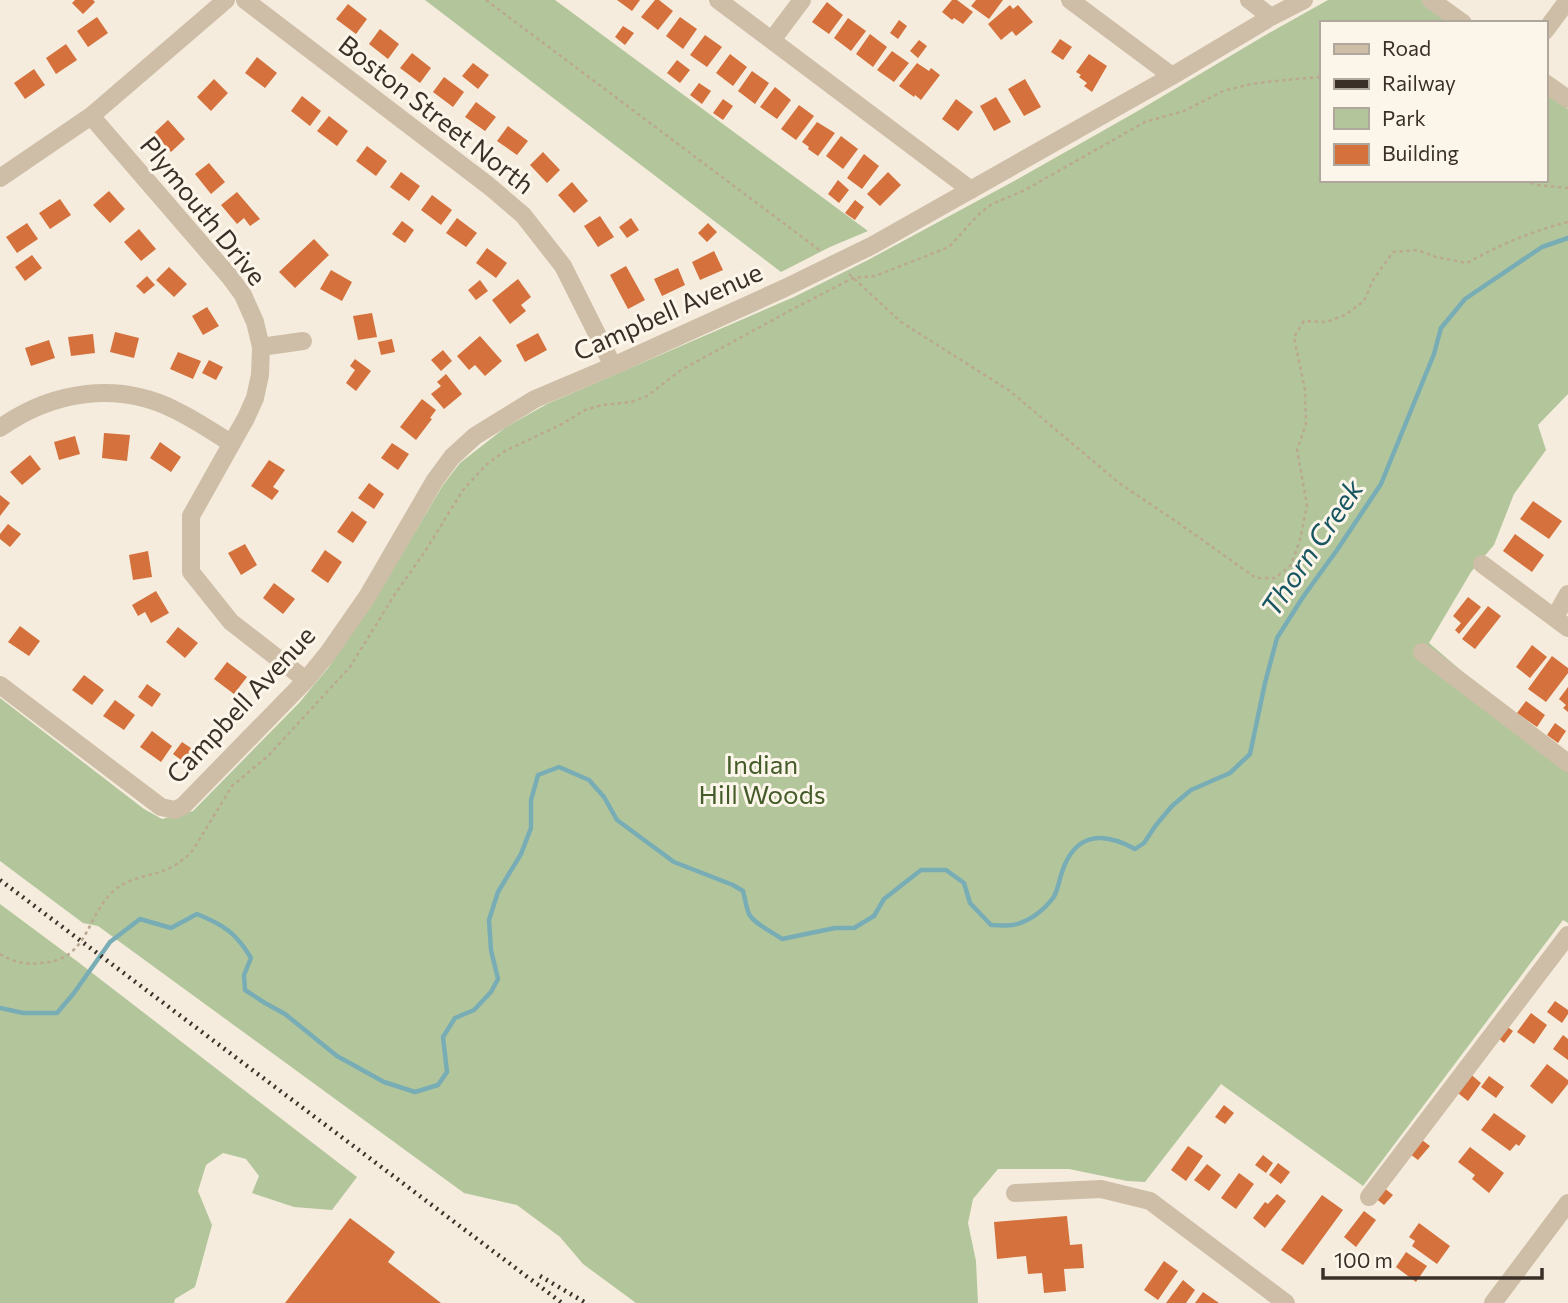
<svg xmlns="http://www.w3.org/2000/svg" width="1568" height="1303" font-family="Commissioner,sans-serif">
<rect width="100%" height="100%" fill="#f5ecdd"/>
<path fill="#b3c69b" d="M425 0H555L868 231 830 247 781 272Z
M1328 0H1421L1452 23H1321V180H1545V92L1568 109V394L1538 425 1546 450 1514 494 1494 545 1471 572 1429 643 1485 691 1492 711 1568 772V923L1563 920 1363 1186 1221 1084 1145 1182 1127 1181 1069 1169H998L973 1199 968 1223 976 1261 978 1303H636L583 1264 560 1237 517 1205 464 1193 98 926 83 923 0 861V698L144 809 162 819 193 811 299 703 328 668 370 607 443 485 460 463 506 427 547 404 794 297 868 260 1016 180 1136 112 1269 33Z
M0 904 78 962 357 1177 332 1210 294 1207 252 1193 259 1176 246 1159 223 1153 206 1165 198 1191 212 1225 195 1287 175 1299 174 1303H0Z"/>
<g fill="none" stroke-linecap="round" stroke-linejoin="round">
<path stroke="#78adb6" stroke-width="4.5" d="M0 1008 23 1013H57L74 993 110 942 140 919 171 928 197 914C224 925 236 933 251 958L244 975 245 990 265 1003 285 1014 337 1056 384 1082 415 1092 438 1085 447 1072 443 1037 455 1018 474 1010 491 992 498 979 491 950 489 920 498 892 521 854 531 828V800L538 775 559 767 589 780 604 797 617 820 674 862 733 885 743 891C745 898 746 907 749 914 754 924 773 932 782 939L835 928H854L874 916 884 899 921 870H946L964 883 970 903 991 925C998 925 1007 926 1013 925 1029 922 1044 910 1053 898 1058 891 1059 880 1062 872 1075 833 1102 831 1135 849L1144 843 1156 825 1172 806 1191 790 1230 773 1250 754 1265 683 1277 638 1303 597 1337 550 1381 484 1434 354 1441 328 1465 299 1542 247 1568 238"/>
</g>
<path fill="#d4713c" d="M75 0H93L95 2 83 14 72 3Z
M617 0H640L632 11Z
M655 0H659L673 11 658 30 641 17Z
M952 0H957L973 12 963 24 954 18 952 20 942 12Z
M976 0H1003L989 19 971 6Z
M827 2 843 15 829 34 812 22Z
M348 4 367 19 356 34 336 19Z
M1010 5 1013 9 1018 5 1033 22 1016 36 1012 31 1001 40 988 24Z
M97 17 108 33 88 47 77 31Z
M680 17 697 29 683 49 666 36Z
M848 18 866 31 851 51 834 38Z
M899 20 907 26 898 39 890 33Z
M623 26 634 33 625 45 615 37Z
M380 29 399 44 388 59 369 44Z
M870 34 887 47 873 67 856 54Z
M705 35 722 47 707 67 690 55Z
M1060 39 1072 47 1063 60 1051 52Z
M919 40 927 46 918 58 910 51Z
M66 44 77 60 56 74 46 58Z
M892 51 909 63 894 82 877 70Z
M412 53 431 68 420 83 400 68Z
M730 54 747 67 733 86 716 73Z
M1089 54 1107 66 1092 92 1084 86 1087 83 1079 77 1081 75 1076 72Z
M257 57 277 73 265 88 245 73Z
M677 60 690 70 680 83 667 73Z
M473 63 489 75 478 89 462 76Z
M917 63 929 71 931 68 940 75 921 100 915 95 914 97 899 86Z
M34 69 45 85 25 99 14 83Z
M752 71 769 83 755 104 738 91Z
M444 77 464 92 453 107 433 92Z
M214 79 228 93 211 111 197 97Z
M1025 79 1041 107 1024 116 1008 89Z
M699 83 711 91 702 104 690 95Z
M775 87 791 100 777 119 760 107Z
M302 96 321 111 310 126 291 111Z
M996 97 1011 122 994 131 980 106Z
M723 99 733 106 723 120 713 113Z
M956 99 973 112 958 131 942 119Z
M476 102 496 117 485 131 465 117Z
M799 105 814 116 796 140 781 129Z
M329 116 348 131 337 146 317 131Z
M168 120 185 139 171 152 154 133Z
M817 122 835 133 818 156 808 149 809 147 802 142Z
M508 126 528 141 517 155 497 141Z
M841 136 858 149 843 169 826 156Z
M367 146 387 161 376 176 356 161Z
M543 152 560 170 547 183 530 165Z
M864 154 879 166 862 189 847 178Z
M209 163 225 182 211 194 195 174Z
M401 172 420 186 409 201 390 187Z
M888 172 901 185 880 206 867 194Z
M838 180 849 190 839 203 828 194Z
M572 182 588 201 574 213 558 195Z
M109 191 125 209 110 223 93 205Z
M237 192 260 219 250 226 244 218 237 224 221 205Z
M432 195 452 210 441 225 421 210Z
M60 199 71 215 50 229 39 213Z
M855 200 864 207 855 220 845 213Z
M600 216 614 237 598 247 584 226Z
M457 218 477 233 466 247 446 233Z
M631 218 639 230 627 238 619 227Z
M402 221 414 230 405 243 392 234Z
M27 223 38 239 17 253 6 237Z
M708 223 717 232 707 242 698 233Z
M139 229 156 249 141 261 124 242Z
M314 239 329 255 295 288 279 272Z
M487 248 507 263 496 278 476 263Z
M714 251 723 270 700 280 692 262Z
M32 255 42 268 25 281 15 267Z
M626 266 645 300 628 309 610 275Z
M169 267 187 284 174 297 156 280Z
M678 268 685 285 662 296 654 279Z
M331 270 352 282 342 301 320 289Z
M147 276 155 285 144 294 136 286Z
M518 279 531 297 521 305 526 311 510 324 492 300Z
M480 280 488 291 476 300 468 290Z
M207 307 219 326 203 335 192 316Z
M372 313 377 337 358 340 353 316Z
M115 332 139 338 134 358 110 352Z
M538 333 547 350 525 362 516 345Z
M93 334 95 353 71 356 68 337Z
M480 336 502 361 485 376 475 365 469 370 457 356Z
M392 339 395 352 381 355 378 342Z
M49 340 55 358 31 366 25 348Z
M443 350 452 361 441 371 431 360Z
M178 352 201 361 193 379 170 369Z
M355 359 371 371 356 391 346 383 355 370 350 366Z
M209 360 223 367 216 380 202 373Z
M446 374 462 394 444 409 431 394 441 386 437 382Z
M422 399 436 410 430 418 432 419 416 440 400 427Z
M104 433 130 435 127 461 102 458Z
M75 436 80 454 59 460 54 442Z
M160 442 181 457 171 472 150 458Z
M392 443 409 454 398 470 381 458Z
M30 455 41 469 22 485 10 472Z
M269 460 285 470 273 487 279 491 272 500 251 486Z
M369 483 384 494 374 509 358 498Z
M0 495 10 503 0 516Z
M1533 501 1562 521 1549 539 1520 519Z
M352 511 367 522 353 543 337 532Z
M8 524 21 534 10 547 0 539V534Z
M1515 534 1544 555 1532 572 1503 551Z
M245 544 257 565 241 575 228 553Z
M325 550 342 562 328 583 311 571Z
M148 551 152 577 133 580 129 555Z
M274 583 295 599 283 614 263 598Z
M156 591 169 613 151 623 145 612 138 616 132 605Z
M1468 597 1481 607 1459 634 1455 630 1461 623 1453 616Z
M1488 606 1501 616 1475 649 1462 639Z
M20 626 40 641 29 656 8 642Z
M178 627 198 643 185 658 166 642Z
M1532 645 1547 657 1530 678 1516 667Z
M1552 656 1568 668V673L1546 702 1528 689Z
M227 662 247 677 234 694 214 679Z
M84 675 104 690 92 705 72 690Z
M147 684 161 694 152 707 138 697Z
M1568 687V712L1563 708 1566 705 1559 699Z
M115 700 135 715 124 730 103 716Z
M1526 701 1545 715 1537 727 1517 713Z
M1555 723 1566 731 1558 743 1547 735Z
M152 731 172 746 161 762 140 747Z
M182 742 194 750 185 763 173 754Z
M1555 1001 1568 1010V1014L1562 1023 1547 1012Z
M1531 1013 1547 1025 1534 1044 1517 1032Z
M1505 1025 1513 1031 1504 1043 1495 1035Z
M1563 1035 1568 1039V1060L1553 1049Z
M1547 1064 1568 1080V1084L1552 1104 1530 1086Z
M1468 1072 1481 1083 1468 1101 1454 1090Z
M1489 1076 1504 1087 1496 1098 1481 1087Z
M1224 1105 1234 1113 1225 1124 1215 1117Z
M1494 1113 1526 1136 1519 1146 1516 1144 1510 1151 1481 1130Z
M1418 1137 1430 1146 1418 1160 1406 1151Z
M1188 1146 1203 1156 1186 1181 1171 1170Z
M1470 1147 1504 1173 1489 1193 1472 1179 1475 1175 1458 1162Z
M1263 1155 1273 1163 1266 1173 1255 1165Z
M1278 1163 1290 1172 1281 1184 1269 1175Z
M1207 1164 1221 1175 1209 1191 1194 1180Z
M1239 1173 1254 1184 1236 1209 1221 1198Z
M1383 1187 1393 1195 1384 1205 1374 1197Z
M1277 1194 1286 1201 1265 1228 1253 1218 1265 1202 1268 1204Z
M1322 1195 1343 1210 1303 1265 1281 1250Z
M1364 1211 1376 1220 1356 1247 1344 1237Z
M1067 1216 1070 1245 1082 1244 1084 1268 1064 1269 1066 1291 1044 1293 1042 1273 1028 1274 1026 1256 997 1259 994 1222Z
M350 1218 395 1252 388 1262 441 1303H285Z
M1419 1223 1450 1246 1437 1264 1412 1246 1415 1241 1409 1237Z
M1406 1252 1427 1266 1416 1282 1396 1267Z
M1164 1261 1178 1271 1158 1300 1144 1290Z
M1183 1280 1195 1290 1186 1303H1166Z
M1203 1292 1219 1303H1195Z"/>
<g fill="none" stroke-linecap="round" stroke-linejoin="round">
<path stroke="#bba891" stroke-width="2.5" stroke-dasharray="3.5 3.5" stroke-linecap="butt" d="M486 0 822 252
M1524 180 1537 185 1568 188
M849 274 901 322 1010 391 1119 483 1180 524 1256 578H1275L1291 565 1300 540 1307 505 1297 450 1306 424 1305 390 1294 337 1304 321 1326 322 1345 315 1364 301 1373 280 1393 252 1417 250 1436 257 1467 263C1499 245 1532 231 1568 222
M0 954C13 962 25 965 41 963 91 960 85 913 117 888 133 876 155 876 172 867 180 862 187 857 193 850L232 786 268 756 350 667 395 594 424 553 463 490 486 465 505 451 562 424 585 410 602 405 631 402 647 396 681 370 793 309 853 278 875 276 949 247 979 214 992 204 1023 191 1145 122 1184 111 1223 91 1251 84 1274 81 1321 77"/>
<path stroke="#cfbea7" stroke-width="18" d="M245 0 489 186 523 215 563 266 613 366
M718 0 971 190
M1070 0 1172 76
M1249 0 1271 17
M1431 0 1463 23
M1545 31 1568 0
M772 40 802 0
M1545 83 1568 99
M91 116 229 276 243 295 255 322 261 347 260 375 255 398 246 418 191 516V572L231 622 306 680
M0 178 91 116 226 0
M261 347 303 341
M0 428C52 391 117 381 175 410 194 419 213 432 231 443
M1482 564 1568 628
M1555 617 1568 594
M1422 652 1568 763
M0 685 161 807 175 810 183 806 306 680 328 653 367 597 435 480 452 457 475 436 535 399 613 366 785 288 873 245 1172 76 1271 17 1304 0
M1015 1193 1101 1189 1150 1201 1286 1303
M1369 1197 1568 935
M1493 1303 1568 1203"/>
<path stroke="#3b3028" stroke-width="4.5" stroke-dasharray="2 5" stroke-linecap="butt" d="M0 880 562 1303
M540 1276 586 1303"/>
</g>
<g text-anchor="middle" stroke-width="6" stroke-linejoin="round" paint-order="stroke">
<g font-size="26" fill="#3b3028" stroke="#fcf6ea">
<text transform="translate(436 115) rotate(38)" y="9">Boston Street North</text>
<text transform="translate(203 211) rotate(51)" y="9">Plymouth Drive</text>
<text transform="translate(668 312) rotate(-24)" y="9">Campbell Avenue</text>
<text transform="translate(241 705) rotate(-47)" y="9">Campbell Avenue</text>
</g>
<g font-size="26" fill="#445c29" stroke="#fcf6ea">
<text x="762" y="774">Indian<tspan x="762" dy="30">Hill Woods</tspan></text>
</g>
<g font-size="28" font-style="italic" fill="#185562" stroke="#fcf6ea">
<text transform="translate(1312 548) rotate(-56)" y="10">Thorn Creek</text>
</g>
</g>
<rect x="1320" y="21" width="228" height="161" fill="#fcf6ea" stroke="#afa79c" stroke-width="2"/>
<rect x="1334" y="44" width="35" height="10" fill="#cfbea7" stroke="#afa79c" stroke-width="2"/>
<text x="1382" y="56" font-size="21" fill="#3b3028">Road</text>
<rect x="1334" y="79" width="35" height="10" fill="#3b3028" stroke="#afa79c" stroke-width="2"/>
<text x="1382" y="91" font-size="21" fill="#3b3028">Railway</text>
<rect x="1334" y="108" width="35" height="21" fill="#b3c69b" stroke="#afa79c" stroke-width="2"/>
<text x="1382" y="126" font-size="21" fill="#3b3028">Park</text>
<rect x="1334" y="144" width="35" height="21" fill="#d4713c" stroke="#afa79c" stroke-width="2"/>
<text x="1382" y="161" font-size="21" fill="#3b3028">Building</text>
<path d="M1323 1268v10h219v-10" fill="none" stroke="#3b3028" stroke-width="3.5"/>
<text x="1334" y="1268" font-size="21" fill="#3b3028" stroke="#fcf6ea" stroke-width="5" paint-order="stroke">100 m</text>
</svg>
